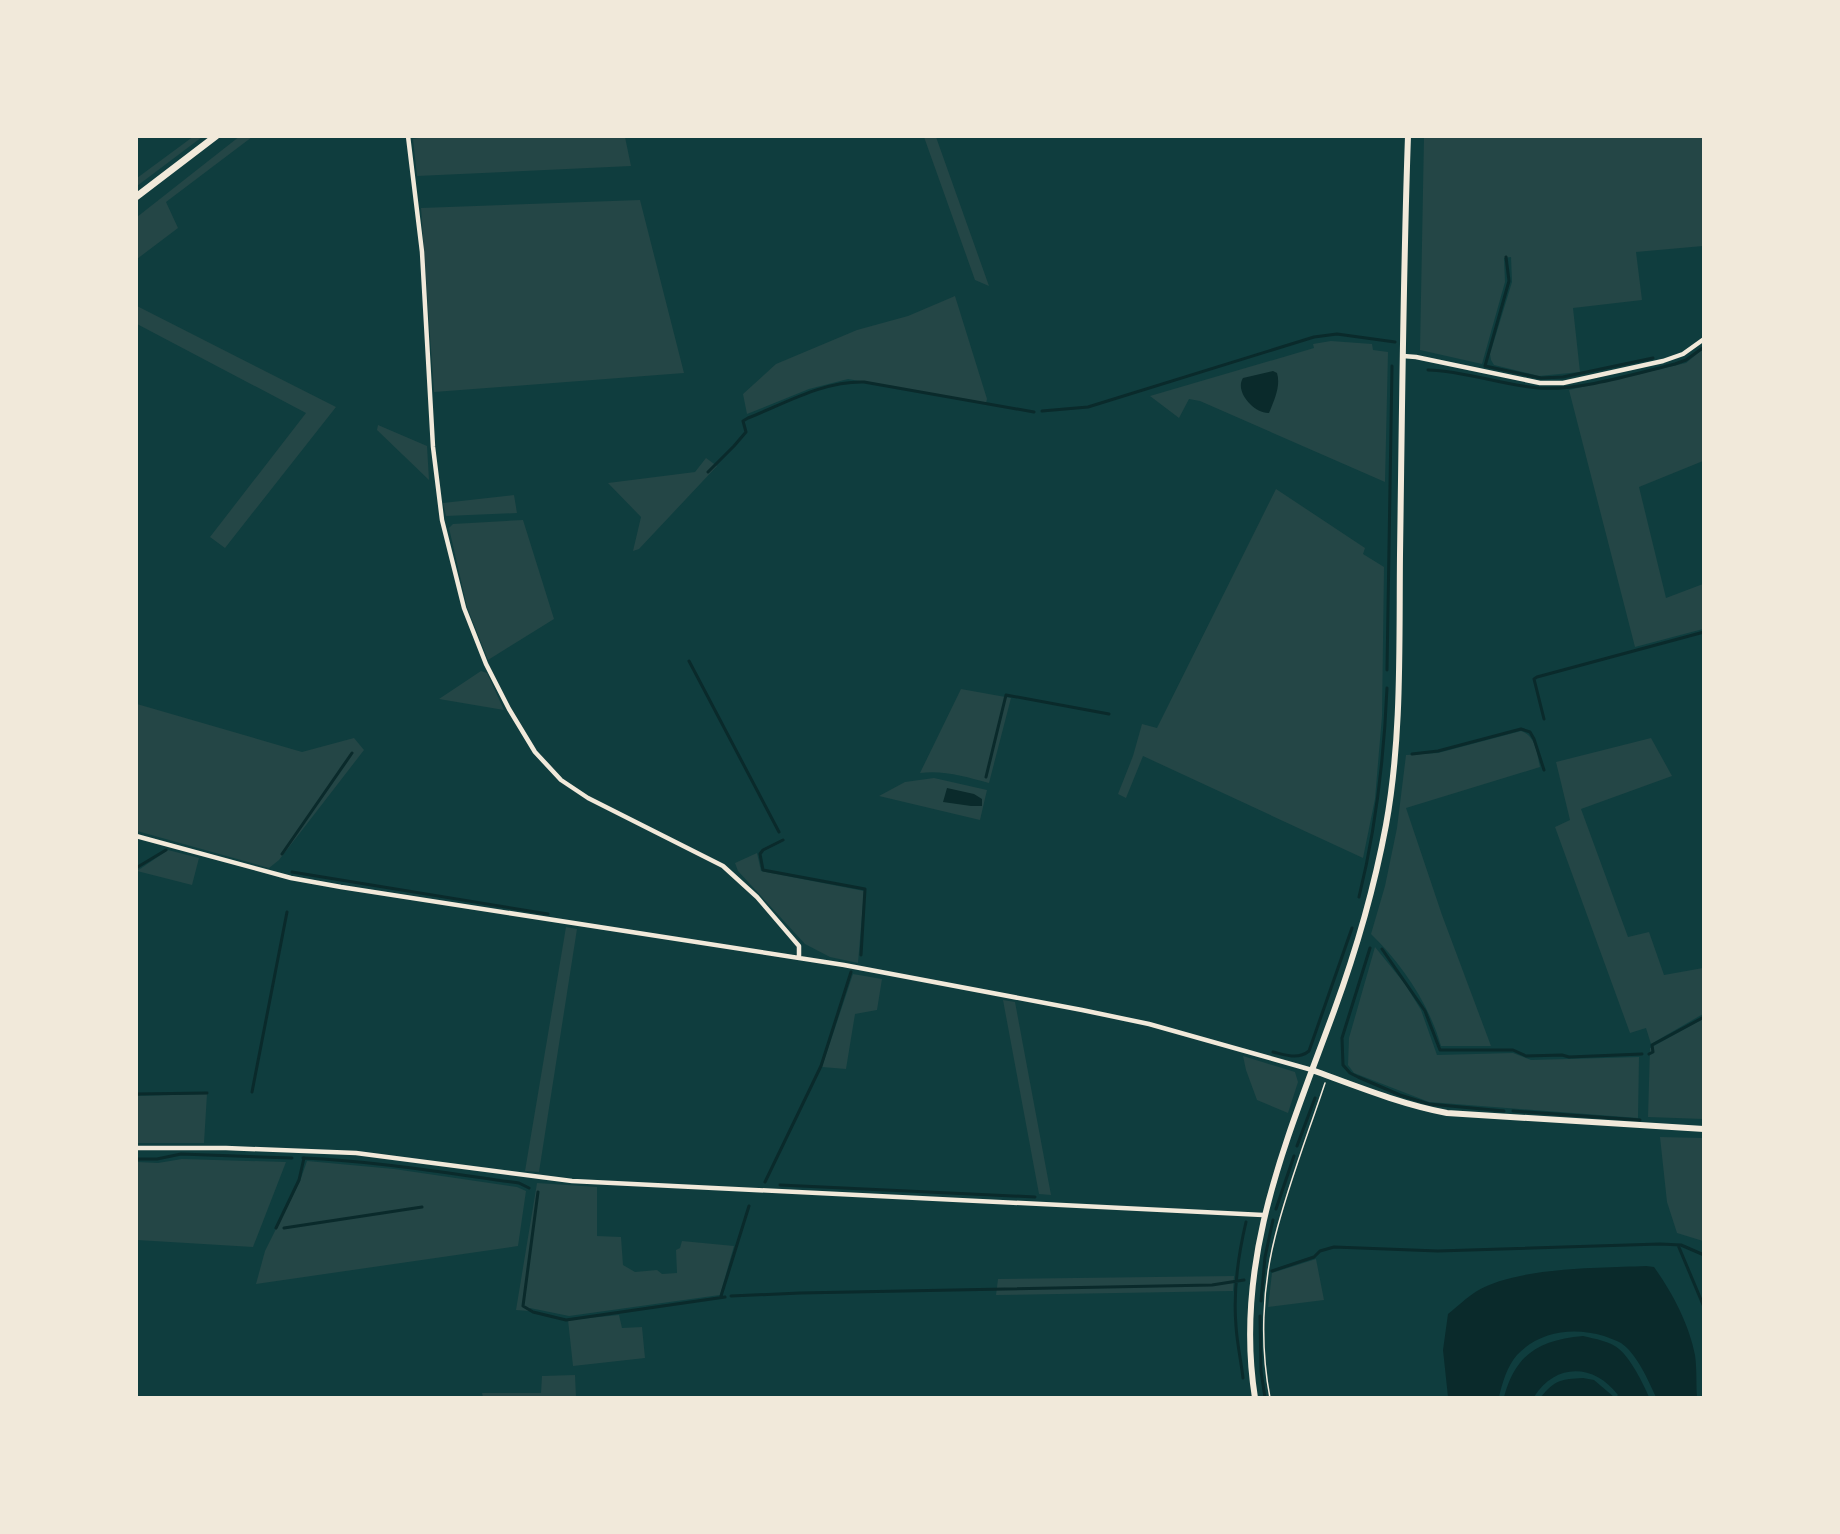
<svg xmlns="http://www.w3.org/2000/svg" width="1840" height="1534" font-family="Commissioner,sans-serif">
<rect width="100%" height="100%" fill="#0f3d3e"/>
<path fill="#244646" d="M194 136 202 137 137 186V178Z
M240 136 252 137 166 202 178 228 137 259V217Z
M425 137H625L631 166 417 176 413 139Z
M924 137H936L989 286 975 280Z
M1424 137H1703V246L1636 252 1642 300 1573 308 1580 372 1539 376 1494 365 1491 360 1490 354 1512 282 1511 257 1504 258 1505 282 1482 364 1420 350Z
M640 200 684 373 434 392 421 208Z
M955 296 987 399 986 403 848 379 809 389 747 414 743 394 776 364 857 330 908 316Z
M137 306 336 407 225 548 210 537 306 413 137 324Z
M1331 341 1372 344 1373 350 1388 352 1385 482 1200 401 1189 399 1179 418 1150 396 1314 348 1313 344Z
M1703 349V461L1639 487 1666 598 1703 584V629L1635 647 1569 390 1686 363Z
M378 425 427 446 429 480 377 430Z
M706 458 717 466 639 549 633 551 641 517 608 483 695 472Z
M1276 489 1365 548 1363 554 1384 567 1382 716 1375 799 1363 858 1143 756 1126 798 1118 794 1133 756 1142 724 1157 728Z
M514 495 517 513 446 516 443 503Z
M523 520 554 619 488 660 467 607 449 528 453 524Z
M481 671 487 673 504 710 439 699Z
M961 689 1011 698 989 783C966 777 944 770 920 773Z
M137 704 302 752 354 738 364 750 279 860 269 868 137 831Z
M1521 731C1536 736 1537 753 1540 767L1406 808 1442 915 1491 1046H1441C1429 1004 1402 964 1371 934L1385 886 1397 828 1406 755 1438 753Z
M1651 738 1672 776 1581 809 1628 937 1649 932 1664 975 1703 968V1014L1651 1044 1646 1028 1630 1033 1555 827 1570 820 1556 762Z
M934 778 987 790 980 820 879 796 905 782Z
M168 850 199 858 192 885 137 871Z
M757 853 761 871 864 891 858 963 830 957 805 944 738 871 735 863Z
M566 927 577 929 539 1172 525 1171Z
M1375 947 1405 984 1421 1010 1437 1055 1513 1053 1531 1060 1639 1057 1638 1118 1429 1102 1354 1073 1348 1065 1349 1038Z
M853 974 882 979 877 1010 855 1014 846 1069 822 1067Z
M1003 1000 1015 1002 1051 1195 1039 1194Z
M1703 1019V1119L1648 1117 1650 1048Z
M1243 1056 1295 1072 1298 1082 1288 1113 1257 1100 1246 1070Z
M207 1094 204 1143H137V1096Z
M1660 1137 1703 1138V1241L1677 1233 1667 1202Z
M182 1159 286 1162 253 1247 137 1240V1162L158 1163Z
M307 1161 394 1169 517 1187 526 1191 518 1246 256 1284 265 1251 300 1181Z
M537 1183 597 1187V1236L621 1237 623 1265 635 1272 657 1270 662 1274 677 1273 676 1250 680 1248 682 1241 734 1246 720 1295 569 1316 530 1308 529 1311 516 1310Z
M1316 1259 1324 1300 1268 1307 1272 1273Z
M1234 1276 1233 1291 996 1295 998 1279Z
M619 1315 622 1328 642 1327 645 1358 573 1366 568 1320Z
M575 1375 576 1397H483L482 1393H541L542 1376Z"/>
<path fill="#0a2a2b" d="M1273 371 1277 373C1281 386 1274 401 1269 413 1255 414 1234 392 1243 378Z
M947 788 974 794 982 799V806H971L943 802Z
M1646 1266 1654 1267C1672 1292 1689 1324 1695 1355 1697 1369 1696 1384 1697 1397H1656C1648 1380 1637 1354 1621 1343 1616 1340 1609 1338 1604 1336 1573 1327 1540 1331 1517 1355 1507 1366 1502 1384 1499 1397H1448L1443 1350 1448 1314C1457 1307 1467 1297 1477 1291 1517 1267 1599 1268 1646 1266Z
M1583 1336C1595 1339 1610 1341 1619 1349 1631 1359 1643 1383 1649 1397H1616L1618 1395C1594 1363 1555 1363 1534 1397H1504C1516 1353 1540 1340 1583 1336Z
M1583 1378 1594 1380 1614 1397H1541C1555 1380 1561 1379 1583 1378Z"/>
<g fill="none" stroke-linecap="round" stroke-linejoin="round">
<path stroke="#0a2a2b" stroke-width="3" d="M1506 257 1509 281 1485 366 1541 378 1563 377 1653 358
M1428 370C1466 371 1501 385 1538 388 1580 391 1634 374 1675 364L1686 360 1704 347
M1042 411 1088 407 1314 337 1337 334 1395 342
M708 472 734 446 746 432 743 421 748 418C786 403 823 381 864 382L1034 412
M689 661 779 832
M1387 670 1392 366
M1544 719 1534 679 1537 677 1704 632
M1412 754 1438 751 1521 729 1530 732 1534 739 1544 770
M986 777 1006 695 1109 714
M783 840 763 850 760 854 763 870 865 889 861 955
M282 854 352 753
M136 868 166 850
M292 872 548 914
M1359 897C1376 828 1384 759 1387 688
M1382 949 1425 1011 1440 1050H1513L1526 1056 1562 1055 1569 1057 1642 1054
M1273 1052C1286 1055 1298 1060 1309 1051L1352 928
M1649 1054 1653 1052 1652 1045 1704 1017
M1343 1065 1350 1073 1358 1077 1400 1095 1429 1104 1504 1111
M1343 1065 1342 1038 1370 948
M252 1092 287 912
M136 1094 207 1093
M1513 1111 1640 1120
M1297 1146 1315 1098
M303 1158C375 1161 447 1173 519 1183L529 1188
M136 1159H157L181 1154 292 1158
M765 1182 821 1066 851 972
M780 1185 1035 1197
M538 1192 523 1306 533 1312 566 1320 725 1297
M1276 1209 1294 1156
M276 1228 299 1180 304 1158
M284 1228 422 1207
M1678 1245 1704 1307
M1272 1271 1314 1257 1320 1251 1334 1247 1438 1251 1660 1244 1681 1245 1704 1255
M721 1296 749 1206
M731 1296 800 1293 1212 1285 1244 1280
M1261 1301 1265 1257 1273 1220
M1260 1316 1261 1371 1265 1398
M1243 1378C1241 1361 1237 1343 1236 1326 1233 1291 1238 1256 1246 1222"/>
<path stroke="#f1e9da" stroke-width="1.5" d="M1270 1398C1260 1346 1262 1288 1275 1237 1288 1185 1308 1134 1325 1083"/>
<path stroke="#f1e9da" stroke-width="4.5" d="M408 136 422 252 433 447 442 520 464 608 486 664 509 709 535 752 561 780 588 798 723 866 757 897 799 946V958
M1403 356 1416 357 1540 383H1563L1663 361 1683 354 1704 339
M136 836 291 878 341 887 844 965 1082 1010 1149 1024 1312 1070
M136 1148H226L356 1153 572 1181 1263 1215"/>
<path stroke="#f1e9da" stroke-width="6" d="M1312 1070C1356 1086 1400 1104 1447 1113L1704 1129
M1255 1398C1233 1259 1288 1137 1334 1011 1356 951 1374 889 1386 825 1402 737 1399 645 1400 555 1402 416 1403 276 1408 136"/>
<path stroke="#f1e9da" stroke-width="7" d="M136 197 216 136"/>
</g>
<rect width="1840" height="1534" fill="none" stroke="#f1e9da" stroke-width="276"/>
</svg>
